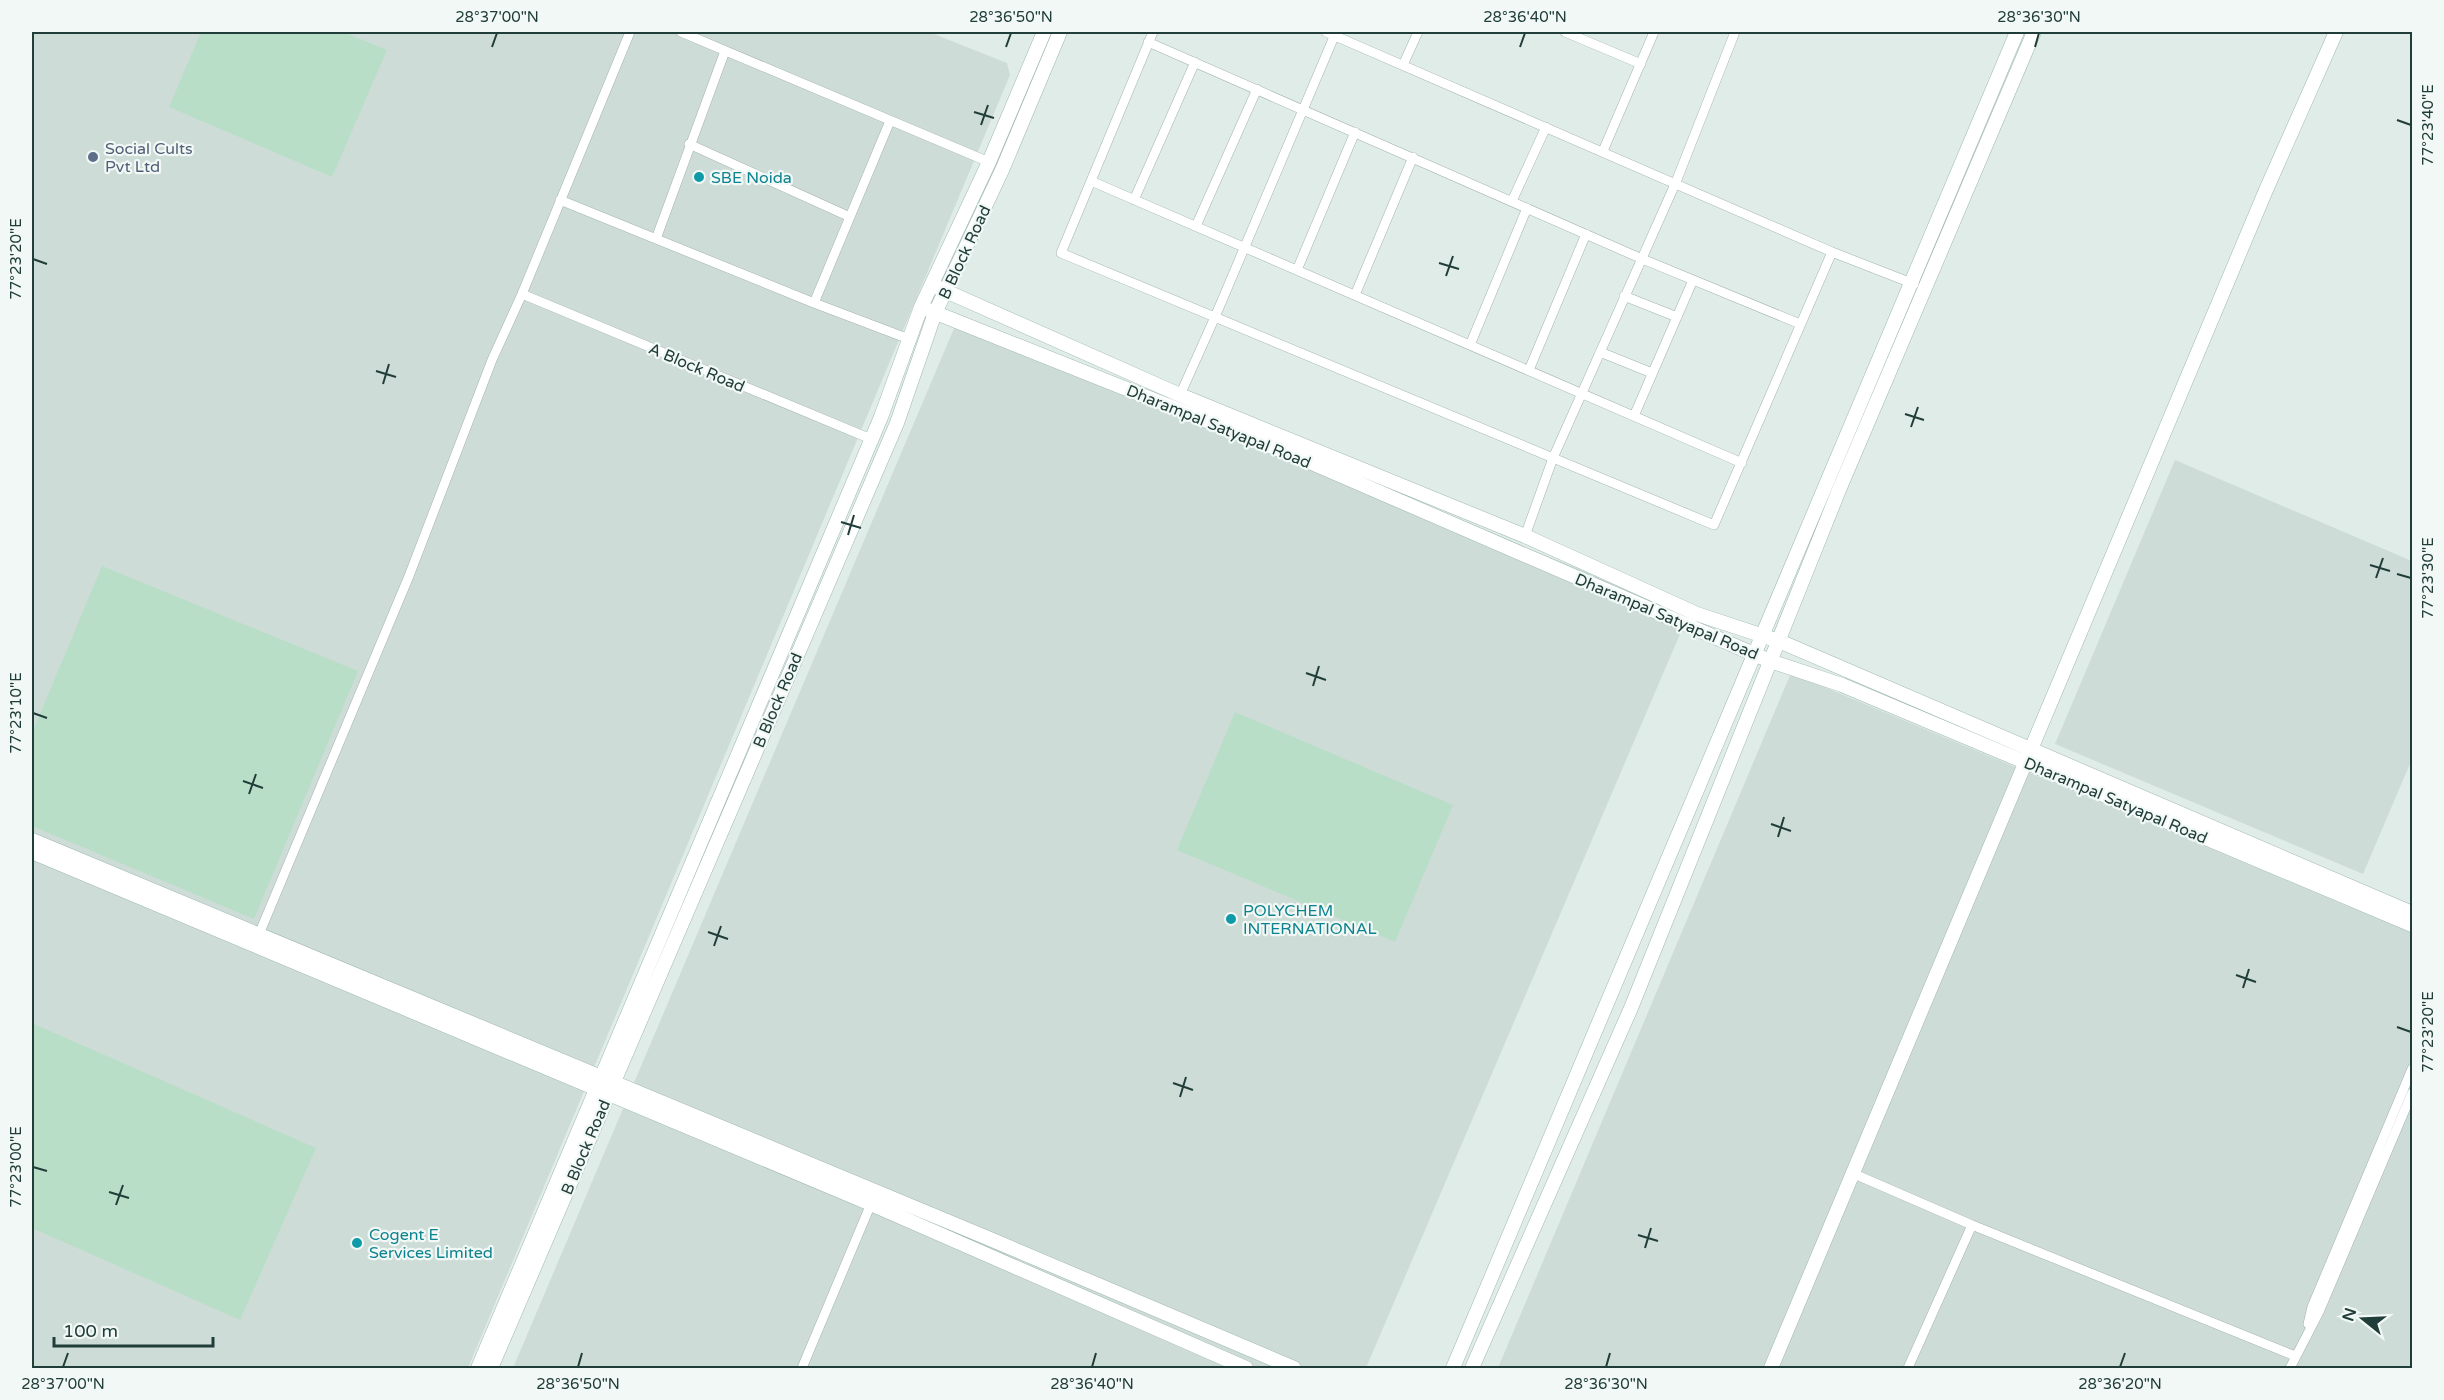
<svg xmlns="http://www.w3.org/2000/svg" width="2444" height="1400" font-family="'Varela Round',sans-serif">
<rect width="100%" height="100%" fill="#e0ece8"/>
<path fill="#cedcd7" d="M32 32H929L1007 63 1010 75 468 1368H32Z
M958 319 1689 613 1366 1368H513Z
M2175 460 2412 561V759L2363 874 2055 744Z
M1791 673 2412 933V1368H1498Z"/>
<path fill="#b8dec7" d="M201 32H343L387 50 332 177 169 107Z
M102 566 358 671 254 919 32 826V733Z
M1235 712 1453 805 1395 942 1177 850Z
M34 1024 316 1148 240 1320 32 1228V1030Z"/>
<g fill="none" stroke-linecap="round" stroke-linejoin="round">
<defs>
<path id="street" d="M681 32 989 162
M1153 32 1061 253 1714 525 1832 252
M1326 32 1832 252 1914 284
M1565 32 1641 64
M1148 42 1640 258 1800 324
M1403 65 1418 32
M689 144 850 217
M1603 151 1654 32
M1091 181 1742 463
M560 200 814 303 909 339
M1134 200 1195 62
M1512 201 1546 127
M1196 226 1257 89
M656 239 725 51
M1297 270 1355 132
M522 294 871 439
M1355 295 1413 157
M1624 296 1677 317
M814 303 890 121
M1470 345 1527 208
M1600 352 1652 373
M1529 370 1586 234
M1180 395 1215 317 1336 32
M1634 416 1693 280
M1525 536 1553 458 1676 182 1735 32
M257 939 409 576 492 360 522 294 630 32
M1852 1173 1972 1225 2295 1356
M2308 1324 2312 1307 2412 1069
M802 1368 873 1199
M1908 1368 1972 1225
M2290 1368 2319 1312 2412 1093"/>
<path id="secondary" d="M932 285 1180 395 1525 536 1697 614 1779 641 2412 913
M921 307 1312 463 1770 661 1842 685 2412 925
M32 840 990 1239 1294 1368
M32 852 871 1204 1246 1368
M478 1368 881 417 921 307 989 162 1044 32
M491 1368 897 423 935 313 1003 168 1060 32
M1453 1368 2017 32
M1472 1368 1631 1008 1839 490 2034 32
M1771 1368 2266 190 2336 32"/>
</defs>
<use href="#street" stroke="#a3b4b0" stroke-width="10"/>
<use href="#secondary" stroke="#9eb8b2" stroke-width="15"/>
<use href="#street" stroke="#fff" stroke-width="9"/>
<use href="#secondary" stroke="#fff" stroke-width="14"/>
</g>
<path fill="none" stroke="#203d39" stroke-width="2" d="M492 47 497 33M1006 47 1011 33M1520 47 1525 33M2035 47 2039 33M974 112 994 118M2397 120 2411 125M981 125 988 105M33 259 47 264M1439 263 1459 269M1446 276 1453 256M376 371 396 377M383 384 389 364M1905 414 1924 420M1911 427 1918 407M841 522 861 528M848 535 854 515M2370 565 2390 571M2397 574 2411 578M2376 578 2383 558M1306 673 1326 680M1313 686 1319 666M33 713 47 718M243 781 263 788M249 794 256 774M1771 824 1791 831M1778 837 1784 817M708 932 728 939M714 946 721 926M2236 975 2256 982M2243 988 2249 969M2397 1027 2411 1032M1173 1083 1193 1090M1180 1097 1186 1077M33 1167 47 1171M109 1192 129 1198M116 1205 123 1185M1638 1235 1658 1241M1645 1248 1651 1228M63 1367 68 1353M578 1367 582 1353M1092 1367 1096 1353M1606 1367 1610 1353M2120 1367 2125 1353"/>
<circle fill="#5c6f8a" stroke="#f1f8f5" stroke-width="2" cx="93" cy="157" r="6"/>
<g fill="#0f9aa8" stroke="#f1f8f5" stroke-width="2">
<circle cx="699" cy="177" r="6"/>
<circle cx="1231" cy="919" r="6"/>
<circle cx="357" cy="1243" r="6"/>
</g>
<g text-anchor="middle" stroke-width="4.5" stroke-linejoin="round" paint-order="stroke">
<g font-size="16" fill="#4e5e75" stroke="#f1f8f5" text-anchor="start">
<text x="105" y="154">Social Cults<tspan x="105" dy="18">Pvt Ltd</tspan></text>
</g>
<g font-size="16" fill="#0d838f" stroke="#f1f8f5" text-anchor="start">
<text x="711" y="183">SBE Noida</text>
<text x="1243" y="916">POLYCHEM<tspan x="1243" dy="18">INTERNATIONAL</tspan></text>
<text x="369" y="1240">Cogent E<tspan x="369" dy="18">Services Limited</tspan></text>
</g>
<g font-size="16" fill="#203d39" stroke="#f1f8f5">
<text transform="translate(964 252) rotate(-65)" y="6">B Block Road</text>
<text transform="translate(697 367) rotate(23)" y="6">A Block Road</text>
<text transform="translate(1219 426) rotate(22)" y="6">Dharampal Satyapal Road</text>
<text transform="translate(1667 616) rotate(23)" y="6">Dharampal Satyapal Road</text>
<text transform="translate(777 700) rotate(-67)" y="6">B Block Road</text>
<text transform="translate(2116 800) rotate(23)" y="6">Dharampal Satyapal Road</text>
<text transform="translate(585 1147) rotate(-67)" y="6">B Block Road</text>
</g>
</g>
<rect width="2444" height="1400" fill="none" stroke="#f1f8f5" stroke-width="66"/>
<g transform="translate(2363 1319) rotate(288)" stroke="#f1f8f5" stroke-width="4.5" paint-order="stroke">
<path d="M0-4.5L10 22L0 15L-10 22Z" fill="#203d39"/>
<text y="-9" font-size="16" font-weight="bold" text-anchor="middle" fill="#203d39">N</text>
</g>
<path d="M54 1337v9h159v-9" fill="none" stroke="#203d39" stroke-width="3"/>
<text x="63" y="1337" font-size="18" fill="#203d39" stroke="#f1f8f5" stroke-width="4.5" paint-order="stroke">100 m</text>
<rect x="33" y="33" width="2378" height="1334" fill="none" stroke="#203d39" stroke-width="2"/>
<g font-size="15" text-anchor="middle" fill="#203d39">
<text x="497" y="22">28°37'00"N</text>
<text x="1011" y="22">28°36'50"N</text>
<text x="1525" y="22">28°36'40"N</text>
<text x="2039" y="22">28°36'30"N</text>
<text transform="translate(2428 125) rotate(-90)" y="5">77°23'40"E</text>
<text transform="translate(16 259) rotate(-90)" y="5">77°23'20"E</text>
<text transform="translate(2428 578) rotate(-90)" y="5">77°23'30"E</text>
<text transform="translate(16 713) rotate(-90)" y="5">77°23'10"E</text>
<text transform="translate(2428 1032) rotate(-90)" y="5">77°23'20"E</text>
<text transform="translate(16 1167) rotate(-90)" y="5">77°23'00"E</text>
<text x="63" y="1389">28°37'00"N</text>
<text x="578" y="1389">28°36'50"N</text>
<text x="1092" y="1389">28°36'40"N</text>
<text x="1606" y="1389">28°36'30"N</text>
<text x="2120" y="1389">28°36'20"N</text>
</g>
</svg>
